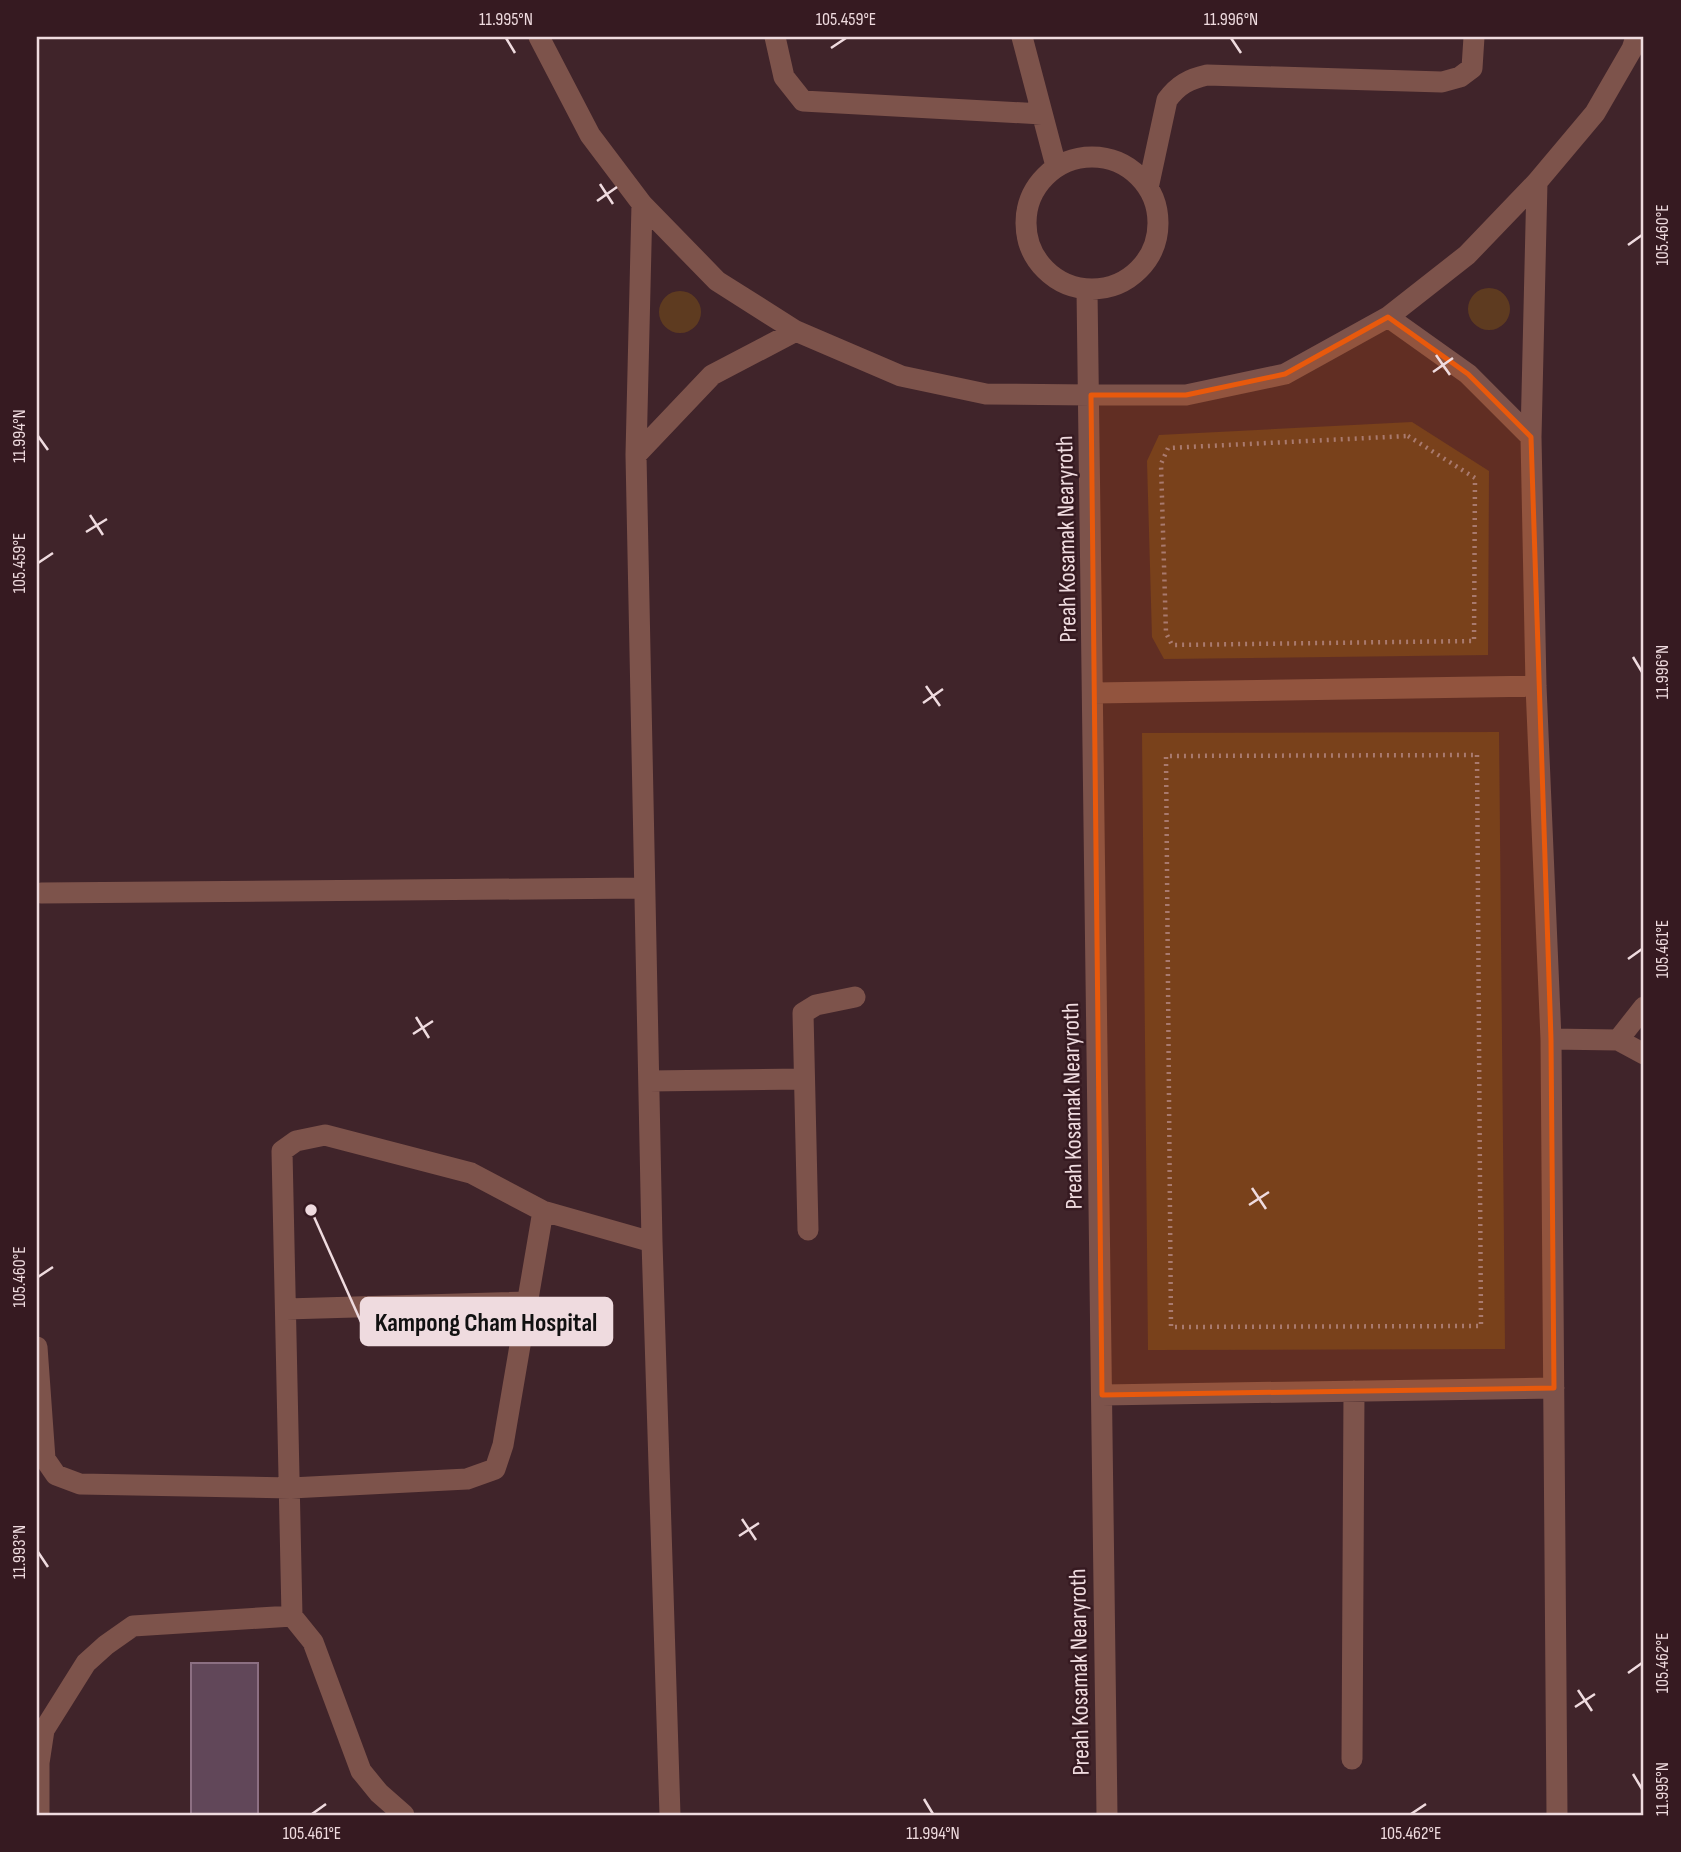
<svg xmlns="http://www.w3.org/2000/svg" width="1681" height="1852" font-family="'Sofia Sans Condensed',sans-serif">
<rect width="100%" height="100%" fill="#40242a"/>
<path fill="#5e3b20" d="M1468 309a21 21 0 1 1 42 0a21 21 0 1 1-42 0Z
M659 312a21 21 0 1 1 42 0a21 21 0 1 1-42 0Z
M1412 422 1489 471 1488 655 1164 659 1152 637 1147 461 1159 435Z
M1499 732 1505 1349 1148 1350 1142 733Z"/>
<path fill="#614759" stroke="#8c6f82" stroke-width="2" d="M191 1663H258V1815H191Z"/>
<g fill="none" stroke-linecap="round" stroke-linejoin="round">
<path stroke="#9a8287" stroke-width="4.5" stroke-dasharray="2 5" stroke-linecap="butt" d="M1408 436 1475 478 1474 641 1172 645 1166 633 1161 464 1168 448Z
M1477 755 1481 1326 1171 1327 1166 756Z"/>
<path stroke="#7d534b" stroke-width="21" d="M539 37 590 135 642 204 717 281 796 331 901 376 986 394 1091 395H1186L1285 374 1388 317 1467 255 1537 182 1595 113 1632 49 1636 37
M775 37 784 77 803 101 1042 114
M1022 37 1056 166
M1026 223a66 66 0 1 1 132 0a66 66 0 1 1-132 0Z
M1537 182 1531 437 1536 686 1551 1039 1557 1815
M1148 188 1167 100C1178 85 1189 79 1207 75L1442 82 1460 77 1472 68 1474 37
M642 204 636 455 652 1242 670 1815
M1087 290 1107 1815
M1388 317 1468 374 1531 437
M636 455 712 375 796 331
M1094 693 1536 686
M41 893 644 888
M1551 1039 1618 1040 1644 1054
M1618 1040 1644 1007
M649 1081 803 1079
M808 1230 803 1013 816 1005 855 997
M286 1309 529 1302
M37 1347 45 1459 56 1475 80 1484 291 1488 467 1479 495 1469 503 1445 543 1211
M1102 1395 1554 1388
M292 1616 282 1151 296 1141 325 1135 471 1173 543 1211 652 1242
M1352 1759 1354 1391
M39 1815V1763L44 1730 86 1663 106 1645 133 1626 292 1616 313 1642 361 1771 379 1793 404 1815"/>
</g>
<path fill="#e8590c" fill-opacity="0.2" stroke="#e8590c" stroke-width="5" stroke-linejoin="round" d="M1388 317 1468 374 1531 437 1551 1039 1554 1388 1102 1395 1091 395H1186L1285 374Z"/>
<path fill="none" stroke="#efdbdf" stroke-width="2.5" d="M506 38 515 53M1231 38 1241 53M831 48 846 38M600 184 613 204M597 201 617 187M1628 245 1642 235M1436 355 1450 375M1433 372 1453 358M38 436 48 450M90 515 103 535M86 532 107 519M38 563 53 553M1633 657 1642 672M926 686 940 706M923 703 943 689M1628 959 1642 949M416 1017 429 1038M413 1034 433 1021M1252 1188 1266 1209M1249 1205 1269 1192M38 1277 53 1267M742 1519 756 1540M739 1536 759 1523M38 1552 48 1567M1628 1673 1642 1663M1578 1690 1592 1711M1575 1707 1595 1694M1633 1774 1642 1789M924 1799 933 1814M312 1814 326 1804M1411 1814 1426 1804"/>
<g text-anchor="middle" stroke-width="5" stroke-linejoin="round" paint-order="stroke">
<g font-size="24" fill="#efdbdf" stroke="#361a21">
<text transform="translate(1066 539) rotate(-91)" y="8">Preah Kosamak Nearyroth</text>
<text transform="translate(1072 1106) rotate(-91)" y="8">Preah Kosamak Nearyroth</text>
<text transform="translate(1079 1672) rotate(-91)" y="8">Preah Kosamak Nearyroth</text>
</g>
</g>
<path fill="none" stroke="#efdbdf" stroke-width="2.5" d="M311 1210L361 1322"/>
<circle fill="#efdbdf" stroke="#361a21" stroke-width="2.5" cx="311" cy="1210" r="7"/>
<rect fill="#efdbdf" stroke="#efdbdf" stroke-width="2.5" x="361" y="1298" width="251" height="47" rx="7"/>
<g font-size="26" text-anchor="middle" font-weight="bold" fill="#111">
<text x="486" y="1331">Kampong Cham Hospital</text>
</g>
<rect width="1681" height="1852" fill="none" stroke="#361a21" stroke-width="77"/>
<rect x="38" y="38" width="1604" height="1776" fill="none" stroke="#efdbdf" stroke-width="2.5"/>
<g font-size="18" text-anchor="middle" fill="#efdbdf">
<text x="506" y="25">11.995°N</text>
<text x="846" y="25">105.459°E</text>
<text x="1231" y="25">11.996°N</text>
<text transform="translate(1662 235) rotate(-90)" y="6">105.460°E</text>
<text transform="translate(19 436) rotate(-90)" y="6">11.994°N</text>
<text transform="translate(19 563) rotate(-90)" y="6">105.459°E</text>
<text transform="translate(1662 672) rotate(-90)" y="6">11.996°N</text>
<text transform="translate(1662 949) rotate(-90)" y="6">105.461°E</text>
<text transform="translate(19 1277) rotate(-90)" y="6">105.460°E</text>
<text transform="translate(19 1552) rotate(-90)" y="6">11.993°N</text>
<text transform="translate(1662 1663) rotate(-90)" y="6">105.462°E</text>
<text transform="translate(1662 1789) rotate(-90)" y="6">11.995°N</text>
<text x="312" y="1839">105.461°E</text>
<text x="933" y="1839">11.994°N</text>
<text x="1411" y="1839">105.462°E</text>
</g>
</svg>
